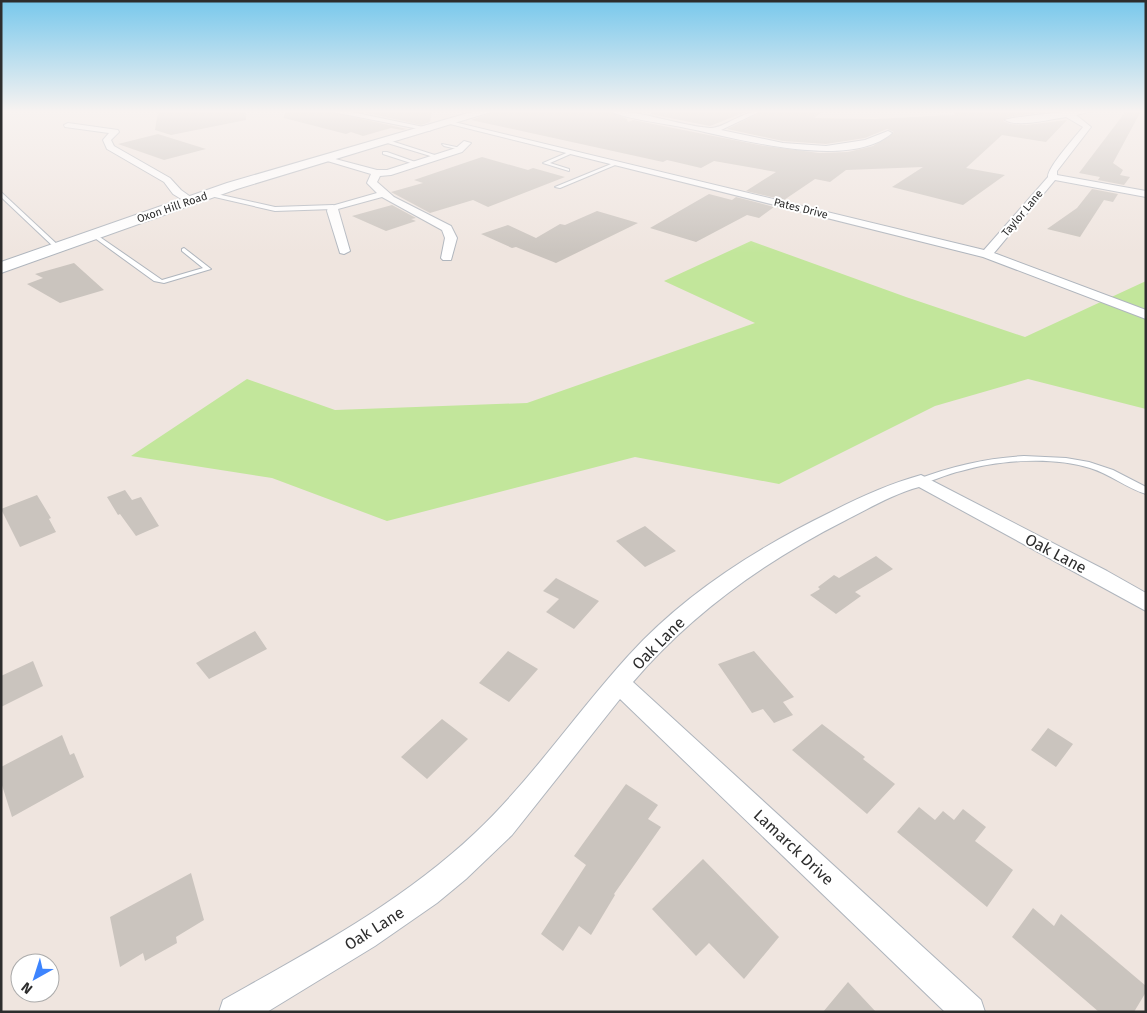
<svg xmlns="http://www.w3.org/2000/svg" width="1147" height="1013" font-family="'Fira Sans',sans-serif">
<rect width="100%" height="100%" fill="#efe5df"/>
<path fill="#c2e69b" d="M751 241 906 297 1025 337 1146 281V409L1028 379 935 406 779 484 635 457 387 521 272 478 131 456 247 379 335 410 527 403 755 323 664 281Z"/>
<path fill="#cac4be" d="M158 111H246V120L171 135 155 130Z
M285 111H326L407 129 402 130 391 128 363 136 351 132 346 134 284 118Z
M358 111H432L430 122 421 125Z
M496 111H608L627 119 628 122 633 120 759 145 819 153 848 152 873 146 894 132 887 129 865 138 826 144 783 141 727 129 763 111H824L814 118 875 119 954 115 955 111H1052L1008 117 1003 121 1010 124 1026 125 1067 120 1046 142 1002 135 966 168 1005 175 963 205 892 187 923 167 846 170 830 182 815 179 784 200 746 191 776 172 714 161 701 168 667 160 663 162 471 120Z
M657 111H748L710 126 650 114Z
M1126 111H1141L1113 163 1123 170 1120 175 1130 177 1124 185 1098 180 1100 177 1079 173Z
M158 134 206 149 164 160 118 144Z
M482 157 528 170 533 168 565 177 488 207 473 200 430 213 391 192 423 183 414 180Z
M1092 189 1118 194 1113 202 1104 200 1080 237 1047 229 1077 208Z
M709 194 732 200 736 197 774 207 759 218 747 215 696 242 650 228Z
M392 205 416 218 411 219 416 221 386 231 352 216Z
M597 211 638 223 556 263 516 247 512 248 481 234 508 225 536 238 560 224 565 225Z
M74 263 104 290 60 303 27 284 43 278 35 274Z
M125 490 132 500 141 497 159 526 136 536 120 514 118 515 107 497Z
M37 495 51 518 49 519 56 532 20 547 1 509Z
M645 526 676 551 645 567 616 541Z
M876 556 893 569 855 592 861 596 836 614 810 595 820 589 818 587 834 575 839 578Z
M556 578 599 601 574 629 546 612 559 599 543 591Z
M255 631 267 649 209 679 196 663Z
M508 651 538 669 509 702 479 683Z
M754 651 794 697 783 702 793 715 774 723 763 709 752 713 718 664Z
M33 661 43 686 1 707V676Z
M442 719 468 739 427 779 401 757Z
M822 724 865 757 863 759 895 784 867 814 792 750Z
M1048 728 1073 744 1056 767 1031 750Z
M62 735 70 755 74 753 84 777 12 817 1 782V767Z
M626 784 658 805 648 819 661 827 614 894 615 895 591 935 579 926 563 951 541 934 586 865 574 856Z
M919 807 935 820 943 811 954 820 963 809 986 827 975 841 1013 870 987 907 897 832Z
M703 859 779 937 744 979 709 943 696 956 652 909Z
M191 873 204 920 176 937 177 943 145 961 143 953 120 967 110 917Z
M1033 908 1054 926 1061 914 1146 986V992L1134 1012H1099L1012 937Z
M848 982 876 1012H823Z"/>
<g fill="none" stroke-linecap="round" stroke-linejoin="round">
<defs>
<path id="service" d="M384 140H388L441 157 437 158 384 142Z
M442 144 461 148 463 149 461 150 444 146Z
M571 151 575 152 550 163 569 169V171L543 163Z
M383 152H387L421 164 417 165 383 154Z
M616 162 620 163 560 188 555 187Z
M1 192 60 247V249H56L1 197Z
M208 192 275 207 333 205 336 207 333 209 275 211 206 195 205 194Z
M94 233 162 280 203 268 182 251V249L184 248 211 269 164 283 154 281 92 236V234Z
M1024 456 1066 458 1089 462 1113 470 1146 487V494C1126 488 1110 474 1090 468 1052 456 999 460 961 471 947 474 935 480 921 484L916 481 918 479C952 466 987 458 1024 456Z"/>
<path id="minor" d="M328 111H347L433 129 429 131Z
M610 111C644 111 676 125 710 128 723 129 742 111 761 111L721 130 783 143 826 146 865 140 888 131 892 133C848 172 733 137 681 127 663 123 624 119 610 111Z
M1070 111H1093L1076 115 1091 127 1057 171V175L1146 191V197L1055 180 994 253 1146 310V319L983 257 446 123 450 121 984 250 1048 177C1047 168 1076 136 1083 127L1066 117C1052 119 1016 128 1005 120 1010 117 1059 113 1070 111Z
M68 123 118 130 119 132 111 140 114 146 170 178 181 190 195 200 186 202 173 194 164 182 107 149 103 140 109 133 65 127 64 125Z
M464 141 471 143 462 152 391 175 380 176 377 182 394 197 451 226 457 238 451 260H443L441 258 445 238 442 230 382 197 338 209 350 251 344 254 340 253 327 211 328 207 377 193 367 183 371 174 324 160V156L377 170H387L456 148Z
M921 475 1107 571 1146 593V611L919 487C893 494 870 508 846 520 765 561 692 613 633 682L981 1000 985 1012H945L620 699 512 835 466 879 437 903 375 946 267 1012H219L223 1000C310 951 401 903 475 833 532 779 576 713 629 655 684 594 757 548 831 512 860 497 889 484 921 475Z"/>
<path id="secondary" d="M475 111H494L237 189 1 273V262L227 183Z"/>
</defs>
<use href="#service" stroke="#afb5bd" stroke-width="2"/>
<use href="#minor" stroke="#afb5bd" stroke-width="2"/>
<use href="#secondary" stroke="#afb5bd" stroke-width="2"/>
<use href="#service" fill="#fff" fill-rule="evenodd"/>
<use href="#minor" fill="#fff" fill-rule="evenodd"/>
<use href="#secondary" fill="#fff" fill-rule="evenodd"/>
</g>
<linearGradient id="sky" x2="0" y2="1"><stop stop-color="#78c8ec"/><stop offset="0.44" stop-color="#f8f3f1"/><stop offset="1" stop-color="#f8f3f1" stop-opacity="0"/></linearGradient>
<rect width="1147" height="253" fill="url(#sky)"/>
<g text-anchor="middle" stroke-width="4" stroke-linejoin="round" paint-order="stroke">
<g font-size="11" fill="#2d2d2d" stroke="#fff">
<text transform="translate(172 207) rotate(-19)" y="4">Oxon Hill Road</text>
<text transform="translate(801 208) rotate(14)" y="4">Pates Drive</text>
<text transform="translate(1022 213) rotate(-50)" y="4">Taylor Lane</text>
</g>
<g font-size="16" fill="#2d2d2d" stroke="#fff">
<text transform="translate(1056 553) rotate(28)" y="6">Oak Lane</text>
<text transform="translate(658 643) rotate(-45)" y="6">Oak Lane</text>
<text transform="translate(794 847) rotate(43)" y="6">Lamarck Drive</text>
<text transform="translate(374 928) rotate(-32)" y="6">Oak Lane</text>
</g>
</g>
<rect width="1147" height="1013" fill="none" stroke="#2d2d2d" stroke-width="5"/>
<g transform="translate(35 978) rotate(219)"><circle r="24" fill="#ffffff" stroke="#ababab"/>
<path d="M0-4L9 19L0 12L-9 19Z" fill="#3d84fe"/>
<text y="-8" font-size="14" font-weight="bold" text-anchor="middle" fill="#2d2d2d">N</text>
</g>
</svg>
